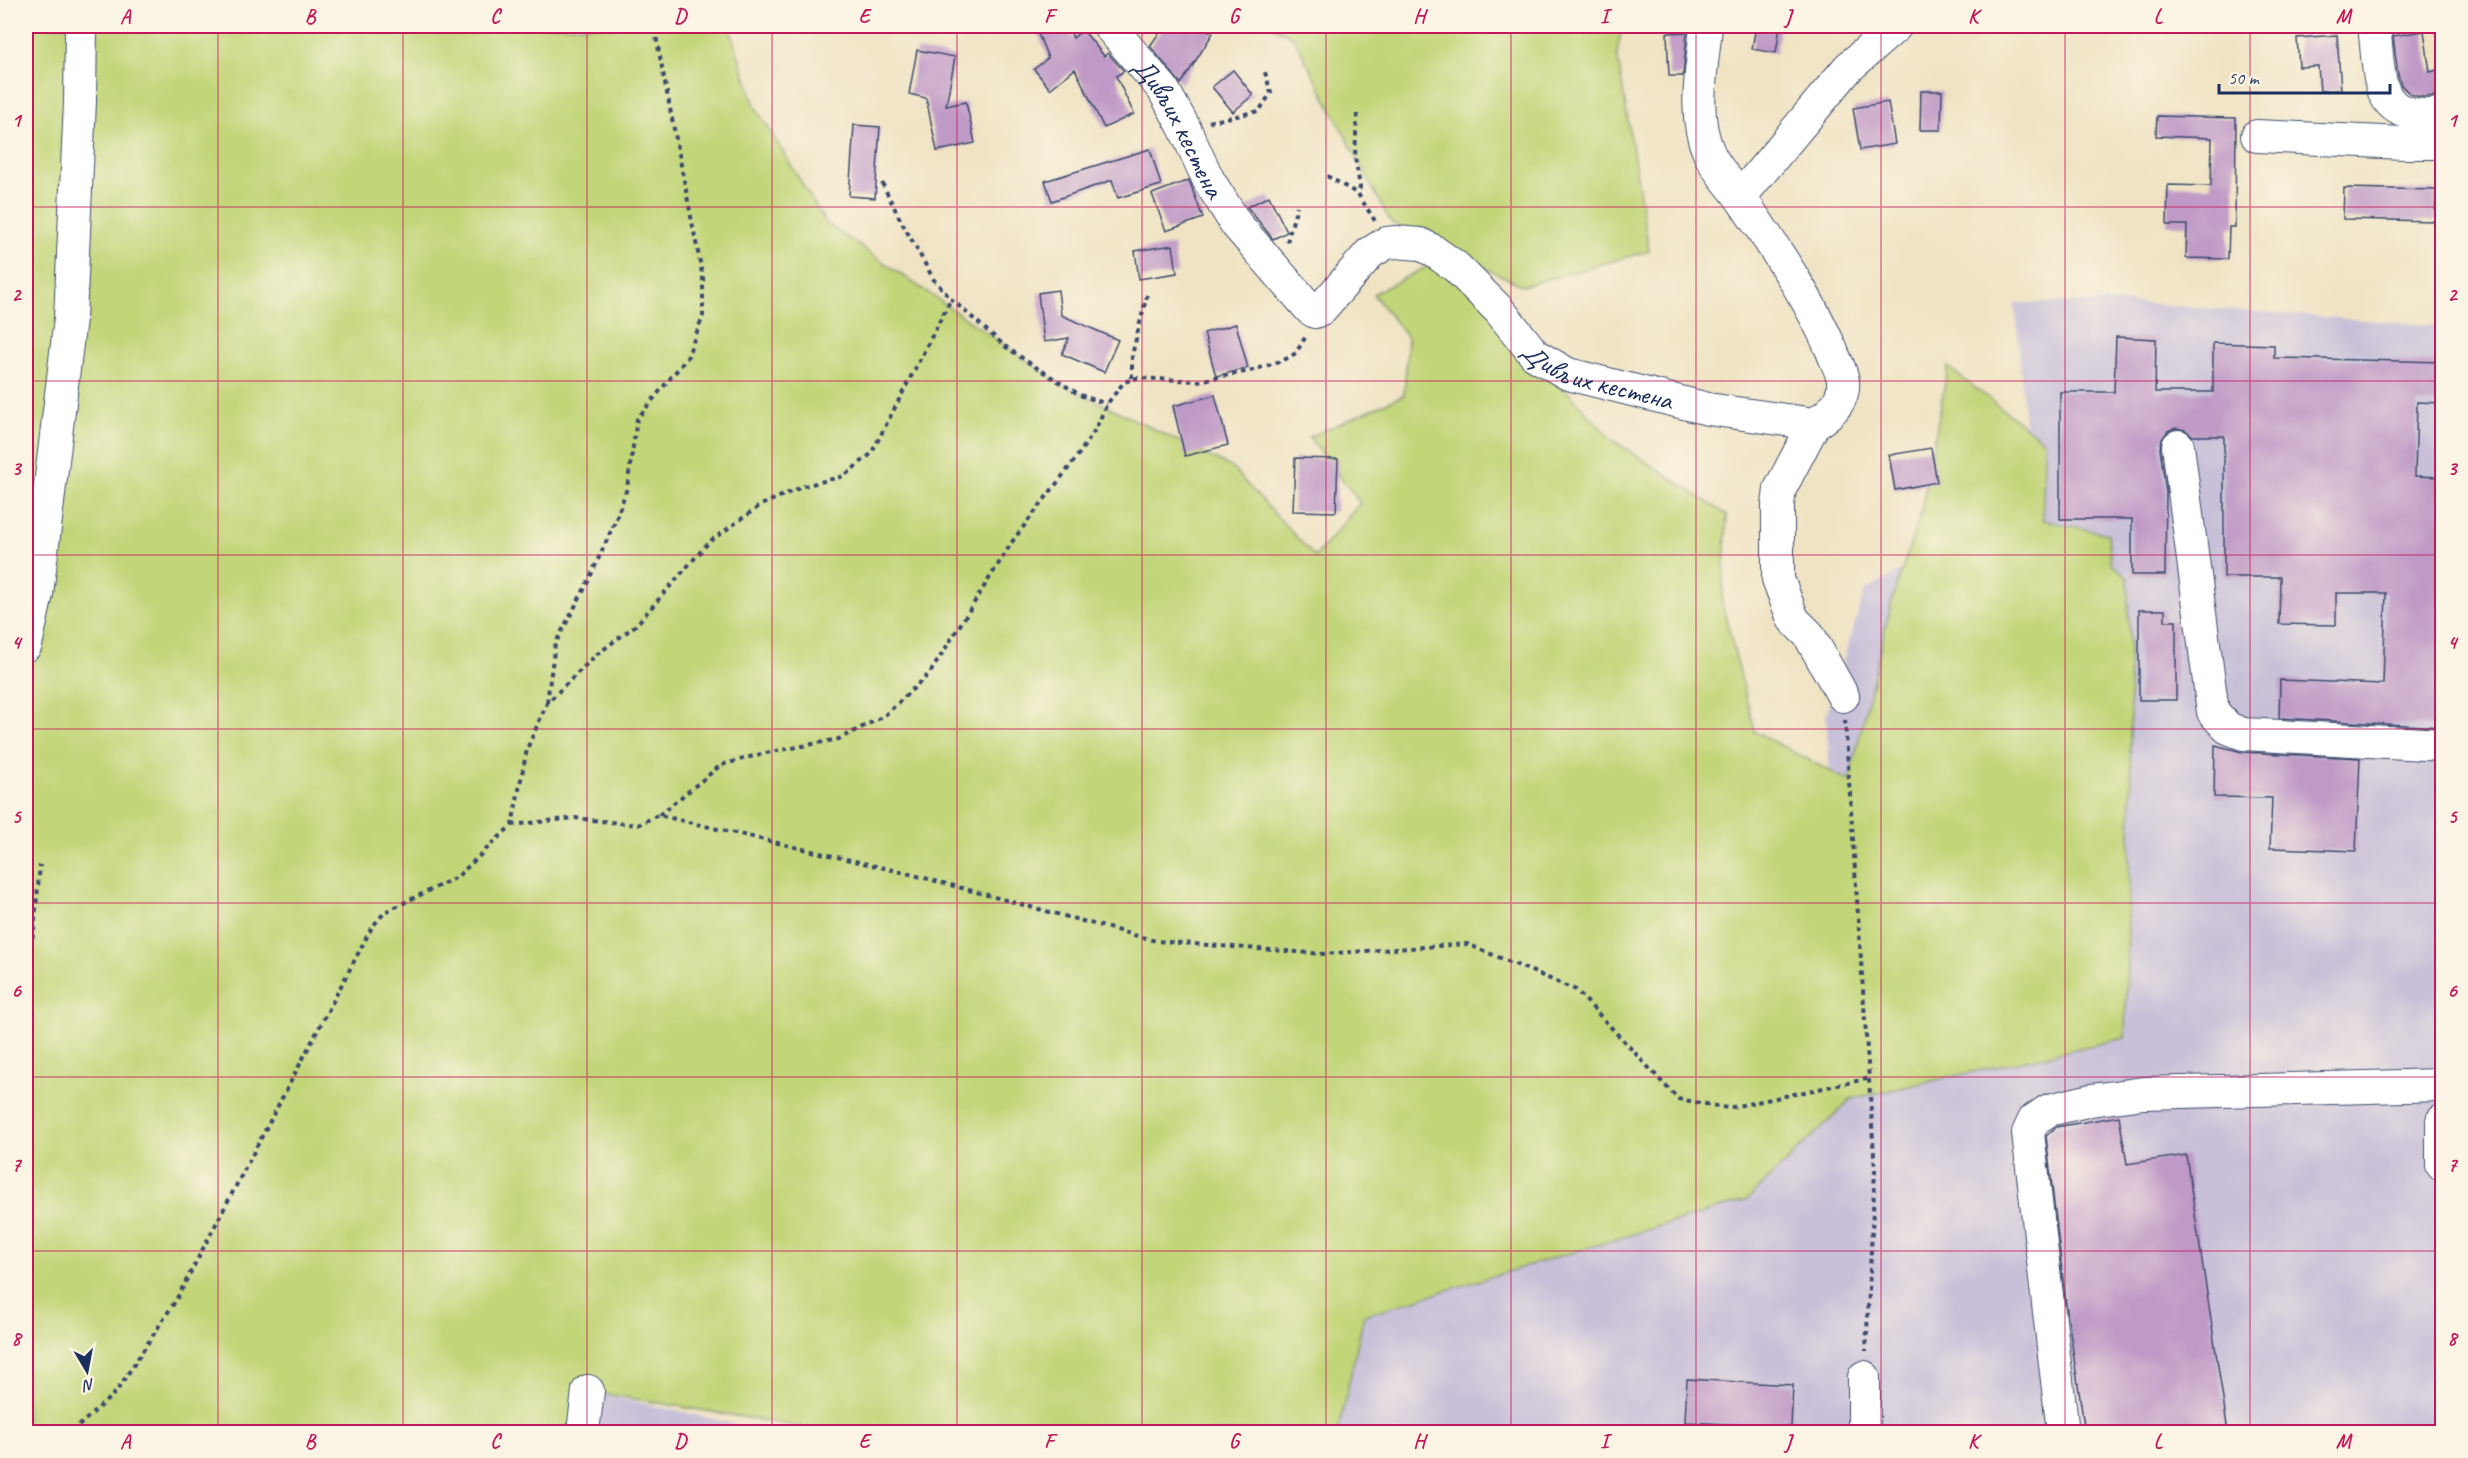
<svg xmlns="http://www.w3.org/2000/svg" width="2468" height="1458" font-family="Caveat,sans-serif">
<rect width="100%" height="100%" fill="#fcf5e5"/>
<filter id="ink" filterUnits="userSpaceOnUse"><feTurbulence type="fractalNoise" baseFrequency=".0167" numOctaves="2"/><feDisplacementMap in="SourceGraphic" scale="12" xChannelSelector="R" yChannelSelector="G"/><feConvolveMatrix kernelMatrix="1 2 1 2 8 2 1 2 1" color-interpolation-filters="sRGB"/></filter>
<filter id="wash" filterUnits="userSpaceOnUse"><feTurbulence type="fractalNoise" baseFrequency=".008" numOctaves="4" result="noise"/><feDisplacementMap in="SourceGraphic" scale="24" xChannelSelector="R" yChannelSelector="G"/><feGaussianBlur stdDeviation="1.35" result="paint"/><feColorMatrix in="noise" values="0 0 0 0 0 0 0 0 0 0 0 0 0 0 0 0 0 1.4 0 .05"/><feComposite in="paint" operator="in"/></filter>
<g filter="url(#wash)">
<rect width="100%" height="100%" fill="#efe3c3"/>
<path fill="#c8c0d8" d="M2126 302 2442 326V1432H1033L1851 1099 1826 715 1865 591 2031 496 2015 303Z
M588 1391 771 1432H575Z"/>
<path fill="#c2d578" stroke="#6e826b" stroke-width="1.5" d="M26 26H729L755 106 826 223 1060 383 1231 467 1315 557 1360 503 1309 437 1404 395 1408 338 1373 294 1444 258 1611 439 1727 515 1722 603 1755 732 1849 781 1892 600 1921 512 1948 367 2044 441 2043 520 2108 534 2111 563 2128 578 2131 799 2125 1038 1851 1099 1747 1200 1364 1315 1338 1432H796L801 1427 588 1391 583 1432H26Z
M1273 26H1622L1617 53 1649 251 1523 286 1391 223 1294 38Z"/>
<g id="blocks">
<path fill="#bf9ac6" d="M1035 26H1068L1073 38 1083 30 1104 56 1108 53 1124 71 1116 76 1134 114 1104 128 1075 69 1050 89 1034 69 1048 58Z
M1164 26H1201L1213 33 1181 84 1150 46Z
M1756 26H1780L1776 53 1752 49Z
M2424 31 2430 72 2442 69V96L2421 97 2410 94 2401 85 2398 75 2393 36Z
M1687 32 1683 76H1669L1667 33Z
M2337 35 2341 90 2320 91 2318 66 2299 67 2297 38Z
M917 50 955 57 946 106 966 102 975 143 937 151 926 98 909 94Z
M1233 70 1253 95 1233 112 1212 87Z
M1921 91H1942L1941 130H1920Z
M1888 102 1895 144 1860 150 1853 108Z
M2157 116 2236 118 2235 227H2229L2228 259 2186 258 2187 225H2167L2168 185 2211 186 2212 138 2156 136Z
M854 125 880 127 875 198 849 196Z
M1150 149 1161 185 1118 198 1112 180 1052 201 1045 181Z
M1189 180 1203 218 1166 231 1152 194Z
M2344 188 2436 190 2435 221 2343 219Z
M1269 196 1287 232 1273 239 1247 207Z
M1173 245 1177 273 1139 279 1135 251Z
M1058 290 1061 315 1118 340 1104 372 1062 354 1069 338 1044 342 1038 293Z
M1236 324 1248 368 1216 376 1204 333Z
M2116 337 2156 339 2155 392H2213V343L2274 345V358L2442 362V403L2417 402 2415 476 2442 477V727L2279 718 2280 680 2383 684 2386 593H2336V625L2279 624 2280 577H2224V436H2193L2185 430 2176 428 2168 431 2162 439 2160 448 2166 492 2165 575H2132V519H2060V392H2114Z
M1215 395 1228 445 1185 456 1173 406Z
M1931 448 1937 482 1895 490 1889 455Z
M1295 458 1338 459 1336 512 1293 511Z
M2139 610H2165V621H2176V700H2139Z
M2215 745 2242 752 2360 758 2356 851 2270 848 2272 798 2214 797Z
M2119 1116 2127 1164 2186 1155 2228 1432H2085L2066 1304 2046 1136 2056 1127Z
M1687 1379 1793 1385 1791 1427 1685 1422Z"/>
</g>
</g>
<g filter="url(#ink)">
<use href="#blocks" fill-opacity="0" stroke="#3b4a6d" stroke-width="1.5"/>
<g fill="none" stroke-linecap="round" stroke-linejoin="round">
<defs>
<g id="minor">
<path id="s1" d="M1109 26 1163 89 1184 127 1208 179 1236 224 1310 309 1315 312 1321 309 1370 253 1386 243 1396 242 1420 244 1432 250 1456 267 1499 310 1535 355 1568 374 1708 409 1814 424C1829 415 1845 401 1843 381 1842 371 1835 360 1832 351 1809 297 1773 246 1740 197 1730 183 1716 169 1709 153 1691 114 1703 66 1706 26"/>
<path d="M2374 26C2381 79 2372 122 2442 114"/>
<path d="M2257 136 2403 143H2442"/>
<path d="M1740 197 1848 68 1896 26"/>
<path d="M1814 424 1780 489 1778 505V579L1793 619 1809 635 1843 696"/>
<path d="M2178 446 2213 712 2228 728 2243 734 2442 745"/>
<path d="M26 645 37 594 70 319 80 102 81 26"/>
<path d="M2442 1121V1165"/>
<path d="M583 1432 588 1391"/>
<path d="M1864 1432V1377"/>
<path d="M2063 1432 2028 1133 2034 1120 2049 1110 2091 1100 2144 1093 2442 1085"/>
</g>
</defs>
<use href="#minor" stroke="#3b4a6d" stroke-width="34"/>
<path stroke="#3b4a6d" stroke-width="4" stroke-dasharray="4.5 4.5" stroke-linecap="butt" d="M1357 114 1355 157 1360 187 1358 194
M1209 122 1259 111 1271 93 1264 69
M1327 176 1358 194 1375 221
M882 183 900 219 934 280 951 299 1006 347 1031 364 1080 395 1107 404
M1287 242 1297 206
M1132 378V355L1147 295
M547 702 555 644 586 586 615 522 627 488 637 419 687 358 703 316V278L654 26
M1845 720 1875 1170 1866 1351
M659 815 721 765 761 754 839 739 884 716 930 673 1014 539 1074 461 1095 430 1107 404 1124 382 1137 378 1198 381 1250 371 1284 360 1296 353 1306 336
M512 825 575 818 638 825 658 815 910 874 1156 941 1323 954 1467 944 1576 990 1678 1099 1728 1108 1871 1078
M26 965 34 930 40 865
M72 1432 116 1392 176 1300 372 927 385 912 457 877 512 825 527 749 547 703 596 655 636 625 709 542 761 505 804 486 844 476 871 454 951 299"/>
<use href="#minor" stroke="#fff" stroke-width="32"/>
</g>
</g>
<path fill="none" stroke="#c2185b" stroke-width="1.5" stroke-opacity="0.55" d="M218 26V1432M403 26V1432M587 26V1432M772 26V1432M957 26V1432M1142 26V1432M1326 26V1432M1511 26V1432M1696 26V1432M1881 26V1432M2065 26V1432M2250 26V1432M26 207H2442M26 381H2442M26 555H2442M26 729H2442M26 903H2442M26 1077H2442M26 1251H2442"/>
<g text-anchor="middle" stroke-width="4.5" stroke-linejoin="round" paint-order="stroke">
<g font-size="28" fill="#1b2f5e" stroke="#fcf5e5">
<text dy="10" stroke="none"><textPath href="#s1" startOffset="124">Дивљих кестена</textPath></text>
<text dy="10" stroke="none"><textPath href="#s1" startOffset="718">Дивљих кестена</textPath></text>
</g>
</g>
<rect width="2468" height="1458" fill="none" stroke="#fcf5e5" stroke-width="66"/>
<g transform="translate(87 1371) rotate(170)" stroke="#fcf5e5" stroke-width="4.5" paint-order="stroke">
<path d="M0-4.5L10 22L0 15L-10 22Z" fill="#1b2f5e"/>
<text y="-9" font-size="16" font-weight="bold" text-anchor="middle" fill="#1b2f5e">N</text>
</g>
<path d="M2219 84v9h171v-9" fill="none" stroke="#1b2f5e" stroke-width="3"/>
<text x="2228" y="84" font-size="18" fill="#1b2f5e" stroke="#fcf5e5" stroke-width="4.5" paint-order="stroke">50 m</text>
<rect x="33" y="33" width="2402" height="1392" fill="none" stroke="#c2185b" stroke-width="2"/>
<g font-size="20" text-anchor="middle" font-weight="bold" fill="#c2185b">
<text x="125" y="23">A</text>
<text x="310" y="23">B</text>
<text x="495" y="23">C</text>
<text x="680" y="23">D</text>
<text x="864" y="23">E</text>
<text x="1049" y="23">F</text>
<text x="1234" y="23">G</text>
<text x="1419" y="23">H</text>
<text x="1604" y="23">I</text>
<text x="1788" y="23">J</text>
<text x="1973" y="23">K</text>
<text x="2158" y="23">L</text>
<text x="2343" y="23">M</text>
<text x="16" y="127">1</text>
<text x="2452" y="127">1</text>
<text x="16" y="301">2</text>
<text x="2452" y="301">2</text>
<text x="16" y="475">3</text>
<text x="2452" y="475">3</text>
<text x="16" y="649">4</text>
<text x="2452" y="649">4</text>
<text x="16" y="823">5</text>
<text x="2452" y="823">5</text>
<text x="16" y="997">6</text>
<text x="2452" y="997">6</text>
<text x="16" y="1171">7</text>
<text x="2452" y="1171">7</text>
<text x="16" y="1345">8</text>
<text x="2452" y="1345">8</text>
<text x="125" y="1448">A</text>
<text x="310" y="1448">B</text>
<text x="495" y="1448">C</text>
<text x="680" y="1448">D</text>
<text x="864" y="1448">E</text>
<text x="1049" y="1448">F</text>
<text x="1234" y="1448">G</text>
<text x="1419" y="1448">H</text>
<text x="1604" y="1448">I</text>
<text x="1788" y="1448">J</text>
<text x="1973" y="1448">K</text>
<text x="2158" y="1448">L</text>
<text x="2343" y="1448">M</text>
</g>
</svg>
